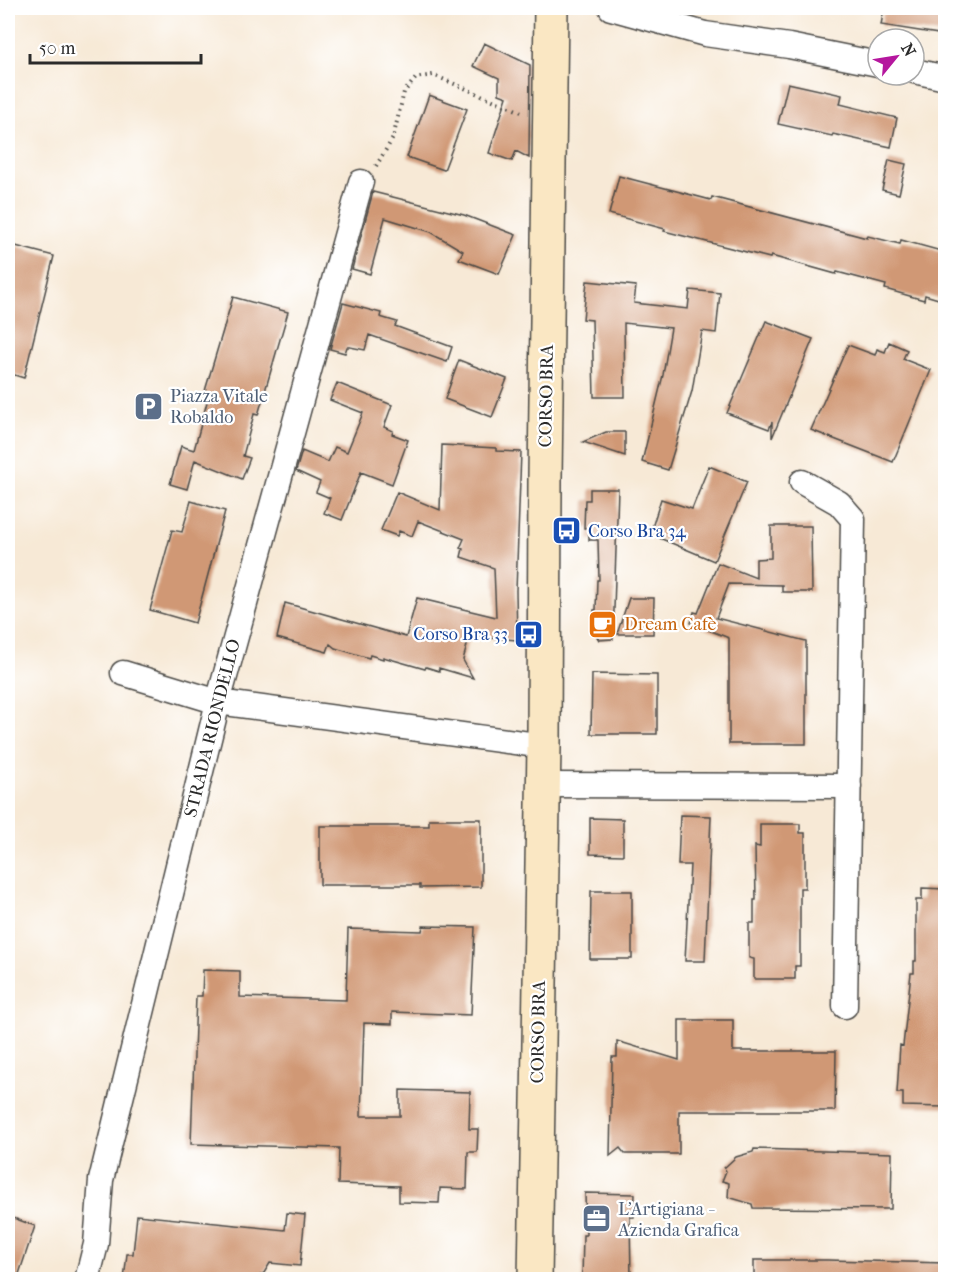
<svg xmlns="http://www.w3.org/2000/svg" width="953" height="1287" font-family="'IM FELL French Canon',serif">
<rect width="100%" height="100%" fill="#fff"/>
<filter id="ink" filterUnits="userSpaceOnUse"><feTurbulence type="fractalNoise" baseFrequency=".0167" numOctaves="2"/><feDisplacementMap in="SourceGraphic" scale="12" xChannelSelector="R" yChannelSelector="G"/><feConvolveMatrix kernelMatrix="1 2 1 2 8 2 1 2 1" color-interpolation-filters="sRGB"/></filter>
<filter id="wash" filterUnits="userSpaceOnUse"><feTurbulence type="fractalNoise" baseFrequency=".008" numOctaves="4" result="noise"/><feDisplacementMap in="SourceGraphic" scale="24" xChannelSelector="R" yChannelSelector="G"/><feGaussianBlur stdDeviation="1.35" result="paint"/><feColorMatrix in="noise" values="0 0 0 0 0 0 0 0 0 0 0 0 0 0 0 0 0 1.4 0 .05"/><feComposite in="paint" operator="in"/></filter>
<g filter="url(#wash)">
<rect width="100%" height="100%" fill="#f7e9d6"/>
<g id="blocks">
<path fill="#d09875" d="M884 8H945V35L881 25Z
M484 43 530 65 529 158 516 151 512 161 489 153 507 97 499 94V78L473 66Z
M788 83 842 95 840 104 897 118 891 147 833 134 832 136 778 124Z
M429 95 467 109 444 170 407 157Z
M889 160 906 164 899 194 882 190Z
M619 176 711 200 712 197 867 238 868 236 900 244 901 240 945 252V301L925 295 924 300 885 289 886 285 837 272 836 274 771 256 770 258 664 231 665 229 609 214Z
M373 192 464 215 516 235 499 274 459 259 463 251 431 232 385 218 370 274 352 269Z
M8 244 54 256 24 378 8 373Z
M587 281 636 286 634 303 688 309 690 290 720 293 716 333 702 331 692 391 668 470 642 462 663 375 671 328 624 323 625 397H594L592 320 583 319Z
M233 297 288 312 258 415 254 414 243 456 250 458 242 479 195 460 187 489 170 484 181 446 194 450 207 402 202 401Z
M343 303 381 313 380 317 397 322 395 326 452 347 447 362 369 335 365 350 350 347H347L345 353 330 349Z
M766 321 813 339 772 438V422L769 429 727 413Z
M889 342 907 350 903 359 931 370 893 462 811 430 848 345 875 355 877 349 885 352Z
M459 360 507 379 492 417 445 399Z
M337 383 392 405 384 427 393 431 392 434 408 440 392 484 361 472 342 520 324 513 330 498 316 492 320 482 296 471 302 451 328 462 335 447 347 452 363 413 330 400Z
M606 432H625V456L583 442Z
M442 445 496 448V451L521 452 516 591 517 640 491 638 470 634 463 660 473 678 439 668V671L426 667 425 669 383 657V659L370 655 369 658 335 648 330 644 327 652 277 638 285 603 406 637 417 598 496 617 494 568 461 557 463 549 460 548 464 539 418 521 412 536 399 531 397 536 381 530 397 492 440 510Z
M709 466 747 482 714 561 650 534 661 499 692 509 700 489H703L700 488Z
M590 489H618L613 639 599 640 594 632V610H596L597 580H599L598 540H589V528H584L585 500H590Z
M191 501 225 511 195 623 150 610 172 530 182 532Z
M771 526H811L812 592H782V585L729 584 716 618 806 641V744H729V638L691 623 694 612 698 613 718 563 756 578V559L771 558Z
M629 598H654L653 634H617Z
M592 674 657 675V734H591Z
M680 815 711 816 705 961H685L690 865H678Z
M590 818 623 819V855L590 854Z
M429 819H481V887L420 888V885H320V826H429Z
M760 824H800V833H805V888H800V966H795V979H754V959L749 958V923H754V900H756L755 846 760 847Z
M922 888 945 889V1089L944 1107 903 1106V1093H897L900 1045 903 1046 911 973H914V961H916V900H922Z
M591 891H632V959H590Z
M423 926 475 927 471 1015 392 1012V1024L364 1023 361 1116H400V1090L470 1092 469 1129H478L477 1152H468L467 1189 440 1188 439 1203 399 1202V1186L338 1184 339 1148 191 1144 196 996H202L203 970 240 971V997L346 1000 348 929 422 931Z
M679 1020H733V1051H836L835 1111H679V1154H625L620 1148 610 1156 612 1057H617V1041L679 1060Z
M754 1149 892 1153 891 1209 753 1208 752 1204 728 1197 729 1183 722 1181 726 1171 724 1168 736 1157 753 1152Z
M585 1193 635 1194 634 1217H630L631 1280H582L583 1235H586Z
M287 1213 305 1215 300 1266 270 1263 264 1273 259 1276V1280H124L127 1254H133L137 1215 285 1230Z
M8 1216 35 1226 17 1280H8Z
M754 1260H827L945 1263 941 1280H754Z"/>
</g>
</g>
<g filter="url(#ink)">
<use href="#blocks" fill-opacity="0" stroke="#4a4845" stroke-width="1.5"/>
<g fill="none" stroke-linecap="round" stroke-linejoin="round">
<defs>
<path id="street" d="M611 8 705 34 789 46 878 64
M914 71 946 78
M802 482 839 503 853 519 845 1006
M123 673 218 702 544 746
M543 785 849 786
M87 1280 96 1244 101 1180 218 702 361 182"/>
<path id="secondary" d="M535 1280 544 746 545 478 551 8"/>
</defs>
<use href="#street" stroke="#4a4845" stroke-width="27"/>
<use href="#secondary" stroke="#4a4845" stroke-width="36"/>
<path stroke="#4a4845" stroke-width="4" stroke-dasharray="1.5 4.5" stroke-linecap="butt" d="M376 166 393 138 404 92 416 78 433 75 524 113"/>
<use href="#street" stroke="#fff" stroke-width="24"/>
<use href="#secondary" stroke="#fae7c3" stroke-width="33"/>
</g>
</g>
<defs>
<symbol id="parking-square" viewBox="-11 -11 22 22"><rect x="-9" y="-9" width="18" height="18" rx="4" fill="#5c6f8a" stroke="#fff"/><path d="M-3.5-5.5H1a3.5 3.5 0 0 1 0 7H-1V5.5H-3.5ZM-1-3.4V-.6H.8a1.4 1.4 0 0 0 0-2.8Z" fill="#fff"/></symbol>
<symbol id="bus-square" viewBox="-11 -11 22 22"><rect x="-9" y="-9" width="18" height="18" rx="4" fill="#1a4fb4" stroke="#fff"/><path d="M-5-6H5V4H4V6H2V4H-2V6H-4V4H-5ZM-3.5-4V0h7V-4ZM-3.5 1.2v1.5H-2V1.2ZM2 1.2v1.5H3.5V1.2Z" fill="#fff"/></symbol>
<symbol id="cafe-square" viewBox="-11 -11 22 22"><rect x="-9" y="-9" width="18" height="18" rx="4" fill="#e8710a" stroke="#fff"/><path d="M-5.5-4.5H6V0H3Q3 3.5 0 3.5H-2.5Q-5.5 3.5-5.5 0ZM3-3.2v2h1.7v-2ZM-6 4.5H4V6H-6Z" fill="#fff"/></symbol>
<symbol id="office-square" viewBox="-11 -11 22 22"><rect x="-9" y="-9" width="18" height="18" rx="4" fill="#5c6f8a" stroke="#fff"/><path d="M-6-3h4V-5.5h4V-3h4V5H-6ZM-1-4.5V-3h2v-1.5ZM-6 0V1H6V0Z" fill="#fff"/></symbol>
</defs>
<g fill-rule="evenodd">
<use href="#parking-square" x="132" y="390" width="33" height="33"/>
<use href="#bus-square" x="550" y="514" width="33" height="33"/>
<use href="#cafe-square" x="586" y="608" width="33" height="33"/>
<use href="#bus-square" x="512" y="618" width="33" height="33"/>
<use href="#office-square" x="580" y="1202" width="33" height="33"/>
</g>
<g text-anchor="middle" stroke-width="4.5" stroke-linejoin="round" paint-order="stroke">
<g font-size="18" fill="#4e5e75" stroke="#fff" text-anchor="start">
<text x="170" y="402">Piazza Vitale<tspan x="170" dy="21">Robaldo</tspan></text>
<text x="618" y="1215">L'Artigiana -<tspan x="618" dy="21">Azienda Grafica</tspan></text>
</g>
<g font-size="18" fill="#2b2b2b" stroke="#fff">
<text transform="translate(546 396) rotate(-89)" y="6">CORSO BRA</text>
<text transform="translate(212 728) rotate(-76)" y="6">STRADA RIONDELLO</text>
<text transform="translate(538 1032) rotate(-89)" y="6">CORSO BRA</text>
</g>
<g font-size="18" fill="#164399" stroke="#fff" text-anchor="start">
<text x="588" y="537">Corso Bra 34</text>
<text x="508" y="640" text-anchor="end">Corso Bra 33</text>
</g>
<g font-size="18" fill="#c56008" stroke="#fff" text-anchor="start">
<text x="624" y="630">Dream Cafè</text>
</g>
</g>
<rect width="953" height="1287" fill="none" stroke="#fff" stroke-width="30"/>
<g transform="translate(896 57) rotate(60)"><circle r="28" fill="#ffffff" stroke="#aaaaaa" stroke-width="1.5"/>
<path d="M0-4.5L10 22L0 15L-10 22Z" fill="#b5179e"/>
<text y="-9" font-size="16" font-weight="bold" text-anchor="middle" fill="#2b2b2b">N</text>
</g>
<path d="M30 54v9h171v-9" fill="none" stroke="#2b2b2b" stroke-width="3"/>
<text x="39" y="54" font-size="18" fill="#2b2b2b" stroke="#ffffff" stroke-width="4.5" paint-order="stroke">50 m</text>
</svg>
